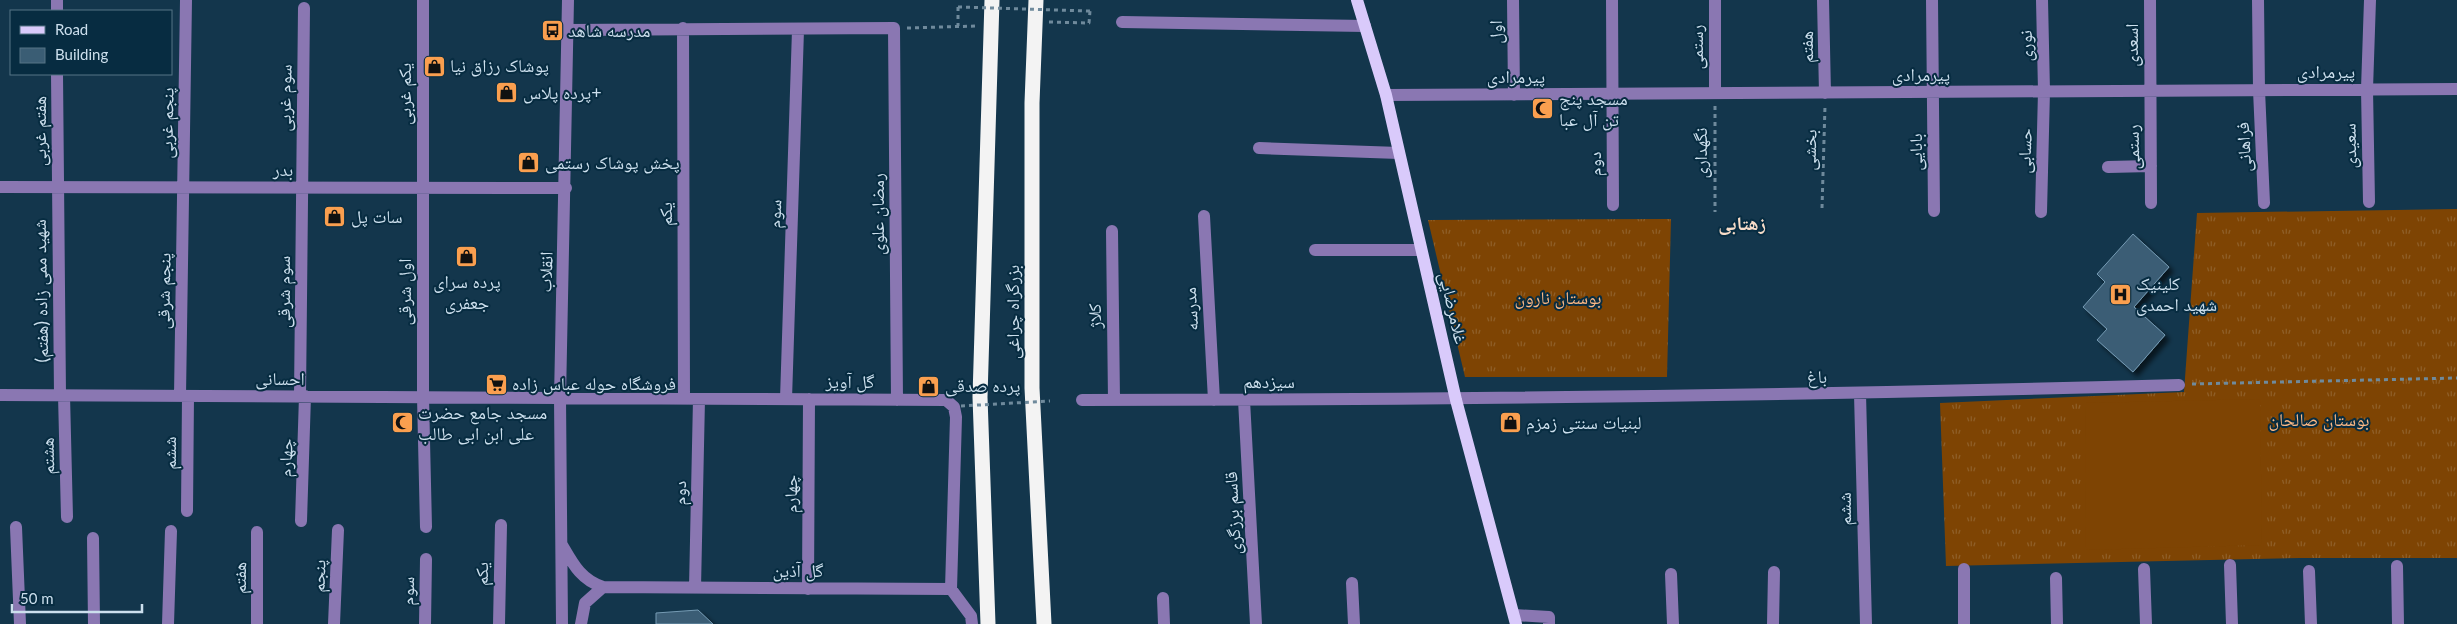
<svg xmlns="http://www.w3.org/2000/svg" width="2457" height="624" font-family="Lato,'Noto Naskh Arabic',sans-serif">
<defs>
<pattern id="grass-tufts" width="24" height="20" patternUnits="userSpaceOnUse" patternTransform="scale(1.25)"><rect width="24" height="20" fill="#7e4403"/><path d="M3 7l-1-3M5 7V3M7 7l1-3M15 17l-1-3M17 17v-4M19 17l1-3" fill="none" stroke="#8f5f28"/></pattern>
<filter id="shadow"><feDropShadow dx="4.5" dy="4.5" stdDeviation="2.5" flood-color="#0009"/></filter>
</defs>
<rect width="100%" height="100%" fill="#13364c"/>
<path fill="url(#grass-tufts)" d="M2457 209V558H2300L1946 566 1940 403 2184 392 2197 213Z
M1671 219 1667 377H1465L1428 220Z"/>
<path fill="#7e4403" d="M2260 399 2262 545 2086 550 2085 403Z"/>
<path fill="#3a5d74" stroke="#769bb4" filter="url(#shadow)" d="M2133 234 2169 267 2134 307 2165 335 2133 372 2097 340 2107 329 2083 307 2105 282 2097 274Z
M698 610 713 624H656V613Z"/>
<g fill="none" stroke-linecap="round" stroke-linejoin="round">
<path stroke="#6f8a9c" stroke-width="3" stroke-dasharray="4 4" stroke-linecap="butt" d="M958 7V26
M1049 22 1089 23 1090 11
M907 28 976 26
M1715 106V212
M1822 208 1825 106
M2192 384 2457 378"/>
<path stroke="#8a77b2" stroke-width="12" d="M57 0V11
M423 0V397L426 527
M1513 0 1514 95
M1612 0 1613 205
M1823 0 1825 93
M1932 0 1934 211
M2150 0 2151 203
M2258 0 2259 90 2264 203
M1122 22 1365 26
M683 28 684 399
M568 30 894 28 897 400
M57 74 60 395
M1715 93V0
M1386 95 2457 89
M1259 148 1399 153
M2108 167 2151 166
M0 187 566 188
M2369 202 2367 89 2370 0
M2041 212 2044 91 2042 0
M1204 216 1214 400
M1112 231 1114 400
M1315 250H1421
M1860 394 1866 624
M0 395 946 400 954 407 956 417 951 589
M64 395 67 517
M180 396 186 0
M300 396 304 8
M786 399 798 30
M1082 400C1448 400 1814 395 2179 385
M1244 400 1256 624
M187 511 188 396
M301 521 305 396
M16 527 20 624
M257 532V624
M93 538 94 624
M562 545C573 564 581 580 603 587L951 589
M2230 565 2232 624
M2397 566 2398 624
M1964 569V624
M2144 569 2146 624
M2309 571 2311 624
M1671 574 1673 624
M2056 578 2057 624
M1352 583 1354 624
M695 588 699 399
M808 589 809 399
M951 589 971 616 972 624
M1163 598 1164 624
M1514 615 1549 617V624
M168 624 171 531
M334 624 338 530
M425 624 426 559
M499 624 501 525
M562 624 560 398 568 0
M581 624 585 603 603 587
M1773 624 1774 572"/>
<path stroke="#d9cafb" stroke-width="12" d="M1357 0 1386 95 1456 400 1516 624"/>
<path stroke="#f3f3f3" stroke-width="15" d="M1036 0 1032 103V388L1044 624
M988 624 980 397 992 0"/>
<path stroke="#6f8a9c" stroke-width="3" stroke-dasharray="4 4" stroke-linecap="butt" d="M958 7 1090 11
M961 406 1050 401"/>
</g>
<defs>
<symbol id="bus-square" viewBox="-11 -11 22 22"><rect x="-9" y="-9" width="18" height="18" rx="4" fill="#fa9f4f" stroke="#072c41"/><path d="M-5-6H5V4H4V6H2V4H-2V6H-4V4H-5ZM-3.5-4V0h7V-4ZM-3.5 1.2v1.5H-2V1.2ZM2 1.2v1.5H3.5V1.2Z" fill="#111"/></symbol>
<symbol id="shop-square" viewBox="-11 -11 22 22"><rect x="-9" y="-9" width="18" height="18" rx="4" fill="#fa9f4f" stroke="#072c41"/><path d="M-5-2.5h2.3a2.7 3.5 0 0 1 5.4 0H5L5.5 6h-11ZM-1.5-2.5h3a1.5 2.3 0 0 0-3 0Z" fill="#111"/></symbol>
<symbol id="mosque-square" viewBox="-11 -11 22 22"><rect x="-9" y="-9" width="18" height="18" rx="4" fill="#fa9f4f" stroke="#072c41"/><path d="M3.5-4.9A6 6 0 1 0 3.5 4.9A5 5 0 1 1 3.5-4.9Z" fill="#111"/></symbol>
<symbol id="hospital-square" viewBox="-11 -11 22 22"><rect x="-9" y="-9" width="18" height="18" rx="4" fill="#fa9f4f" stroke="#072c41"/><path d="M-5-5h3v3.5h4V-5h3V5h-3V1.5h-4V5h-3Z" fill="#111"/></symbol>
<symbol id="supermarket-square" viewBox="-11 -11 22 22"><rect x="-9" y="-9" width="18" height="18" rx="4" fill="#fa9f4f" stroke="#072c41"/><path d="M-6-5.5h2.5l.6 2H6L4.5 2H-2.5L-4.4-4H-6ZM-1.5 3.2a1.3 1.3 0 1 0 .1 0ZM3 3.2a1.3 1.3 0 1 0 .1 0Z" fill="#111"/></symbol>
</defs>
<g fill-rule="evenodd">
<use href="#bus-square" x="540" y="18" width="25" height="25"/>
<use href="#shop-square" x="422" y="54" width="25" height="25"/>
<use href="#shop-square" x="494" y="80" width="25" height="25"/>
<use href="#mosque-square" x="1530" y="96" width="25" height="25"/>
<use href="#shop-square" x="516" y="150" width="25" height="25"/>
<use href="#shop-square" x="322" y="204" width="25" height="25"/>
<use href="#shop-square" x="454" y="244" width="25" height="25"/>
<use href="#hospital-square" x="2108" y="282" width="25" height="25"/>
<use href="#supermarket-square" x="484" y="372" width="25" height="25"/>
<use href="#shop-square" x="916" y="374" width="25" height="25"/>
<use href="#mosque-square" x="390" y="410" width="25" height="25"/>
<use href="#shop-square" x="1498" y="410" width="25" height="25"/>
</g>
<g text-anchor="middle" stroke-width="4" stroke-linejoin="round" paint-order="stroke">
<g font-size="18" fill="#ccdfed" stroke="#072c41" text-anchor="start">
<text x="568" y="37">مدرسه شاهد</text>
<text x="450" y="72">پوشاک رزاق نیا</text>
<text x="523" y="99">پرده پلاس+</text>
<text x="1559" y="105">مسجد پنج<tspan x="1559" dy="21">تن آل عبا</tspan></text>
<text x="545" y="169">پخش پوشاک رستمی</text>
<text x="351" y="223">سات پل</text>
<text x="467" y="288" text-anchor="middle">پرده سرای<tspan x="467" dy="21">جعفری</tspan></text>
<text x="2136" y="290">کلینیک<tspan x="2136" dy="21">شهید احمدی</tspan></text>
<text x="512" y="390">فروشگاه حوله عباس زاده</text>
<text x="945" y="392">پرده صدقی</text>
<text x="418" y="419">مسجد جامع حضرت<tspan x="418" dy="21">علی ابن ابی طالب</tspan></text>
<text x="1526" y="429">لبنیات سنتی زمزم</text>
</g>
<g font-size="18" fill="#ccdfed" stroke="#072c41">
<text transform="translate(1496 32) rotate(-90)" y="6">اول</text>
<text transform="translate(2132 45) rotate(-90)" y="6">اسعدی</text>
<text transform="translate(2026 46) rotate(-91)" y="6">نوری</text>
<text transform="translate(1697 47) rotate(-90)" y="6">رستمی</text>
<text transform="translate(1807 47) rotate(-91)" y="6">هفتم</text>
<text x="2326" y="78">پیرمرادی</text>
<text x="1921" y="81">پیرمرادی</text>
<text x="1516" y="83">پیرمرادی</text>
<text transform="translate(405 94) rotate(-90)" y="6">یکم غربی</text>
<text transform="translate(285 98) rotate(-89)" y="6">سوم غربی</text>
<text transform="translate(167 123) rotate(-89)" y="6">پنجم غربی</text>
<text transform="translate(40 131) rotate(-90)" y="6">هفتم غربی</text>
<text transform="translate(2350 146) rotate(-91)" y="6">سعیدی</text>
<text transform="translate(2133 147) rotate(-91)" y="6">رستمی</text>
<text transform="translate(2244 147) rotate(-93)" y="6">فراهانی</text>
<text transform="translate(1810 150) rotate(-88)" y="6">بخشی</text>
<text transform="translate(2025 151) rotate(-88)" y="6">حسابی</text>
<text transform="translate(1916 152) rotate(-90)" y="6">بابایی</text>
<text transform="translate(1701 153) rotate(-90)" y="6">نگهداری</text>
<text transform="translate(1595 164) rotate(-90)" y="6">دوم</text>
<text x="283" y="176">بدر</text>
<text transform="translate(666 214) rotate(-90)" y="6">یکم</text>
<text transform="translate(775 214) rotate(-88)" y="6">سوم</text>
<text transform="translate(878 214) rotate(-90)" y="6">رمضان علوی</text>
<text transform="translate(546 272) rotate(-88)" y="6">انقلاب</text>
<text transform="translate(41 291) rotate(-91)" y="6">شهید ممی زاده (هفتم)</text>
<text transform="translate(164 291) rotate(-89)" y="6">پنجم شرقی</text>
<text transform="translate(284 292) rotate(-90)" y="6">سوم شرقی</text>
<text transform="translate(405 292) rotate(-90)" y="6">اول شرقی</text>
<text transform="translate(1453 308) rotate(77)" y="6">غلامرضایی</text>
<text transform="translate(1191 309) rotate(-93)" y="6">مدرسه</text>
<text transform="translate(1013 312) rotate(-90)" y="6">بزرگراه چراغی</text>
<text transform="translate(1095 316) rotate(-91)" y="6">کلاژ</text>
<text transform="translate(1817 377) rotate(-1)" y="6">باغ</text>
<text x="280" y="385">احسانی</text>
<text x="850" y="388">گل آویز</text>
<text x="1269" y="388">سیزدهم</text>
<text transform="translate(170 453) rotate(-90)" y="6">ششم</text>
<text transform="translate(48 456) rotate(-91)" y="6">هشتم</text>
<text transform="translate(286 458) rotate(-88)" y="6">چهارم</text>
<text transform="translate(680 493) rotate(-89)" y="6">دوم</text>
<text transform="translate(791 494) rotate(-90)" y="6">چهارم</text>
<text transform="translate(1845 509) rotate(-91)" y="6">ششم</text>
<text transform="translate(1233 513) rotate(-93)" y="6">قاسم برزگری</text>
<text x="798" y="577">گل آذین</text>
<text transform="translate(482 574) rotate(-89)" y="6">یکم</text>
<text transform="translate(319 576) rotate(-88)" y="6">پنجم</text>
<text transform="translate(240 578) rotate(-90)" y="6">هفتم</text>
<text transform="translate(408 591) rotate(-89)" y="6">سوم</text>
</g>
<g font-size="18" fill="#fdb985" stroke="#072c41">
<text x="1558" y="304">بوستان نارون</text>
<text x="2319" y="426">بوستان صالحان</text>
</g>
<g font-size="19" font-weight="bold" fill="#f8ddc9" stroke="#072c41">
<text x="1742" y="230">زهتابی</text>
</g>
</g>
<rect x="10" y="10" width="162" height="65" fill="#072c41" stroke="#567486"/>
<rect x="20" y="26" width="25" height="8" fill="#d9cafb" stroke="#567486"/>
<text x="55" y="35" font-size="15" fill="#ccdfed">Road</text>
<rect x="20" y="48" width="25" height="15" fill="#3a5d74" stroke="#567486"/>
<text x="55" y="60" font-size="15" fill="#ccdfed">Building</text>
<path d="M12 604v8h130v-8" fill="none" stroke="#ccdfed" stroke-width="2.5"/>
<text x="20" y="604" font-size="15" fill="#ccdfed" stroke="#072c41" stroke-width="4" paint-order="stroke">50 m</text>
</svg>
